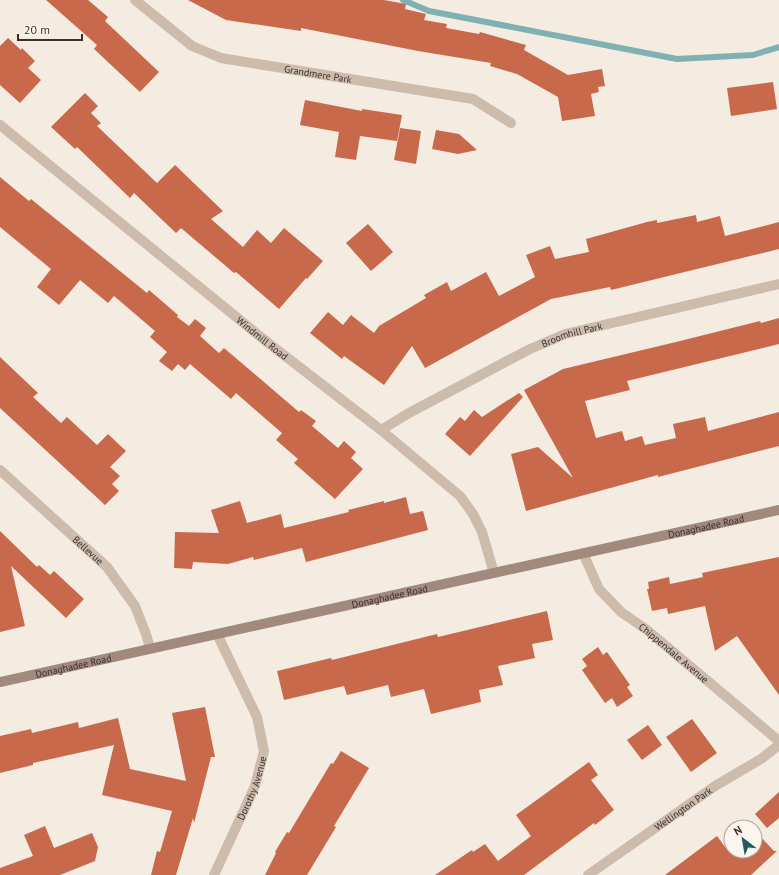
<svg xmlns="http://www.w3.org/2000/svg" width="779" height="875" font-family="'PT Sans',sans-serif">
<rect width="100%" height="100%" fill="#f4ebe1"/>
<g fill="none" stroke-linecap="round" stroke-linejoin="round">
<path stroke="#7fb0b2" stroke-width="6" d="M403 0 429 11 677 59 753 55 779 47"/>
</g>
<path fill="#c8694b" d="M46 0H88L108 17 105 21 159 72 140 92 94 49 97 45Z
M188 0H384L406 4 405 9 426 14 424 20 447 24 446 28 479 34 480 32 526 45 524 50 568 75 602 69 605 86 598 87 599 92 591 94 595 116 562 121 558 97 517 74 490 66 491 63 418 51 301 28V31L226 20Z
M8 38 21 50 22 48 35 61 28 68 41 80 20 103 0 85V46Z
M773 82 777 109 731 116 727 88Z
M85 93 98 106 91 113 101 123 97 126 157 183 175 165 223 211 211 219 243 247 257 230 271 243 284 228 323 261 307 279 306 278 279 309 236 272 234 273 181 228 176 233 134 193 130 198 77 147 75 149 51 127Z
M305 100 362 111V109L402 115 397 141 360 136 356 160 335 157 339 132 300 125Z
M400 128 421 131 416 164 394 160Z
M436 130 459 134 477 150 458 154 432 149Z
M0 177 29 201 31 199 147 293 149 290 178 315 177 317 189 326 195 319 206 328 200 336 219 353 224 348 299 412 301 410 316 421 312 426 338 448 344 441 356 452 351 458 363 469 335 499 294 463 298 459 276 440 282 433 236 393 231 399 190 364 185 370 178 364 172 371 159 361 167 352 150 337 155 331 114 296 108 303 80 280 59 305 37 287 51 269 0 227Z
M696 215 697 222 720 216 725 236 779 222V249L611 290 610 287 551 299 425 368 412 346 384 385 344 356 342 359 310 333 328 312 343 325 351 315 374 333 379 326 426 298 424 295 447 282 451 291 486 272 499 296 535 277 526 255 550 246 555 259 589 252 586 239 647 222 657 220V223Z
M368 224 393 252 371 271 346 243Z
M779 318V344L627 381 630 390 585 401 596 438 622 431 625 441 642 436 645 445 676 438 673 424 705 417 708 431 779 412V446L658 477V475L526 511 511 454 538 447 573 478 524 390 563 369 676 342 760 321 761 323Z
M0 357 38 393 33 397 61 423 67 417 97 445 108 434 126 451 110 467 120 476 112 484 119 491 105 505 0 408Z
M519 393 523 397 470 456 445 434 460 417 465 421 474 410 482 417Z
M406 497 410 514 423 511 428 530 306 562 302 548 254 560 253 557 228 564 193 562 192 569 174 568 175 532 219 533 211 510 240 501 247 523 281 514 284 528 349 512 348 510 384 501V503Z
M0 531 37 567 39 565 50 575 54 571 84 599 66 618 11 566 25 626 0 632Z
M779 557V695L737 636 715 651 705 606 668 614 667 608 652 611 647 589H649L648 582 669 577 670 584 703 577 702 573Z
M547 611 553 640 532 644 535 658 498 666 503 685 479 690 481 702 431 714 424 689 391 697 388 685 347 695 344 686 284 700 277 671 331 658 332 660 437 634 438 637Z
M598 647 603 655 607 652 630 685 627 687 633 696 617 707 612 698 605 703 582 670 587 666 582 659Z
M205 707 215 757H211L194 823 193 818 176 875H151L157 851 160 852 172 811 102 795 114 745 33 763V765L0 773V736L31 729 32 733 78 722 79 728 118 718 130 769 186 781 172 713Z
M692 719 717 753 691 772 666 737Z
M648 725 662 745 642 760 627 740Z
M341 751 369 768 334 826 336 827 307 875H265L276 853 275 852 287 832 289 833 331 763 333 764Z
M589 762 598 775 591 780 614 810 595 825 594 823 524 875H435L472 850 473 852 485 844 498 861 531 836 516 815Z
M779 792V818L767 828 755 814Z
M45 826 54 848 92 833 98 847 95 861 60 875H0V868L33 856 24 835Z
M755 831 774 851H777L751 875H665L717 836 728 851H755Z"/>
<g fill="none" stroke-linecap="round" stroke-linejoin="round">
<g stroke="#cdbbac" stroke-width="10">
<path id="s1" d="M135 0 192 46 221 58 473 99 511 123"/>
<path id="s2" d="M381 430 409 413 528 350 565 334 779 284"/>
<path id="s3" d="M0 470 107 567 135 606 146 634 150 648"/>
<path id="s4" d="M583 553 599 589 621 612 647 630 779 741"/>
<path id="s5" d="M214 875 255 786 264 751 257 717 217 634"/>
<path id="s6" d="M588 875 715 786 761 759 779 745"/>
</g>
<path stroke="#cdbbac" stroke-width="10" id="s7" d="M0 125 267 342 381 430 460 496 473 514 482 532 494 573"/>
<path stroke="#a18a7d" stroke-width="10" id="s8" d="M0 682 779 510"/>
</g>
<g text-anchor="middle" stroke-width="4" stroke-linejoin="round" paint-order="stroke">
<g font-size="10" fill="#3b302b" stroke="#fbf5ee">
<text dy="4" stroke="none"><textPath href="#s1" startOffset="203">Grandmere Park</textPath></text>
<text dy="4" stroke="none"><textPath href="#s2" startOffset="214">Broomhill Park</textPath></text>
<text dy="4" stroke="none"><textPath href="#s7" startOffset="338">Windmill Road</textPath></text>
<text dy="4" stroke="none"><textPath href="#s8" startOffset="723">Donaghadee Road</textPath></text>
<text dy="4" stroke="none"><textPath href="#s3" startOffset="119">Bellevue</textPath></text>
<text dy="4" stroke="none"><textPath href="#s8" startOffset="399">Donaghadee Road</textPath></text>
<text dy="4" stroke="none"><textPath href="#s4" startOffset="138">Chippendale Avenue</textPath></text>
<text dy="4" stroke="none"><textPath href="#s8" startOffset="75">Donaghadee Road</textPath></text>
<text dy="4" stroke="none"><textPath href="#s5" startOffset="95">Dorothy Avenue</textPath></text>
<text dy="4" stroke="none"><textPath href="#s6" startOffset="116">Wellington Park</textPath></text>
</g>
</g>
<g transform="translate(743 839) rotate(329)"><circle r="19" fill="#fbf5ee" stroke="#aea6a0"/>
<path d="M0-3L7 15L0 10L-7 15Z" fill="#1f5a5e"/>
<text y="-6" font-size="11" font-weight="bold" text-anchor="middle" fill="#3b302b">N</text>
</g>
<path d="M18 34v6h64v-6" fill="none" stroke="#3b302b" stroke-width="2"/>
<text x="24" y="34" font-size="12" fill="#3b302b" stroke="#fbf5ee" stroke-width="3" paint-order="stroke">20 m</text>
</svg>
